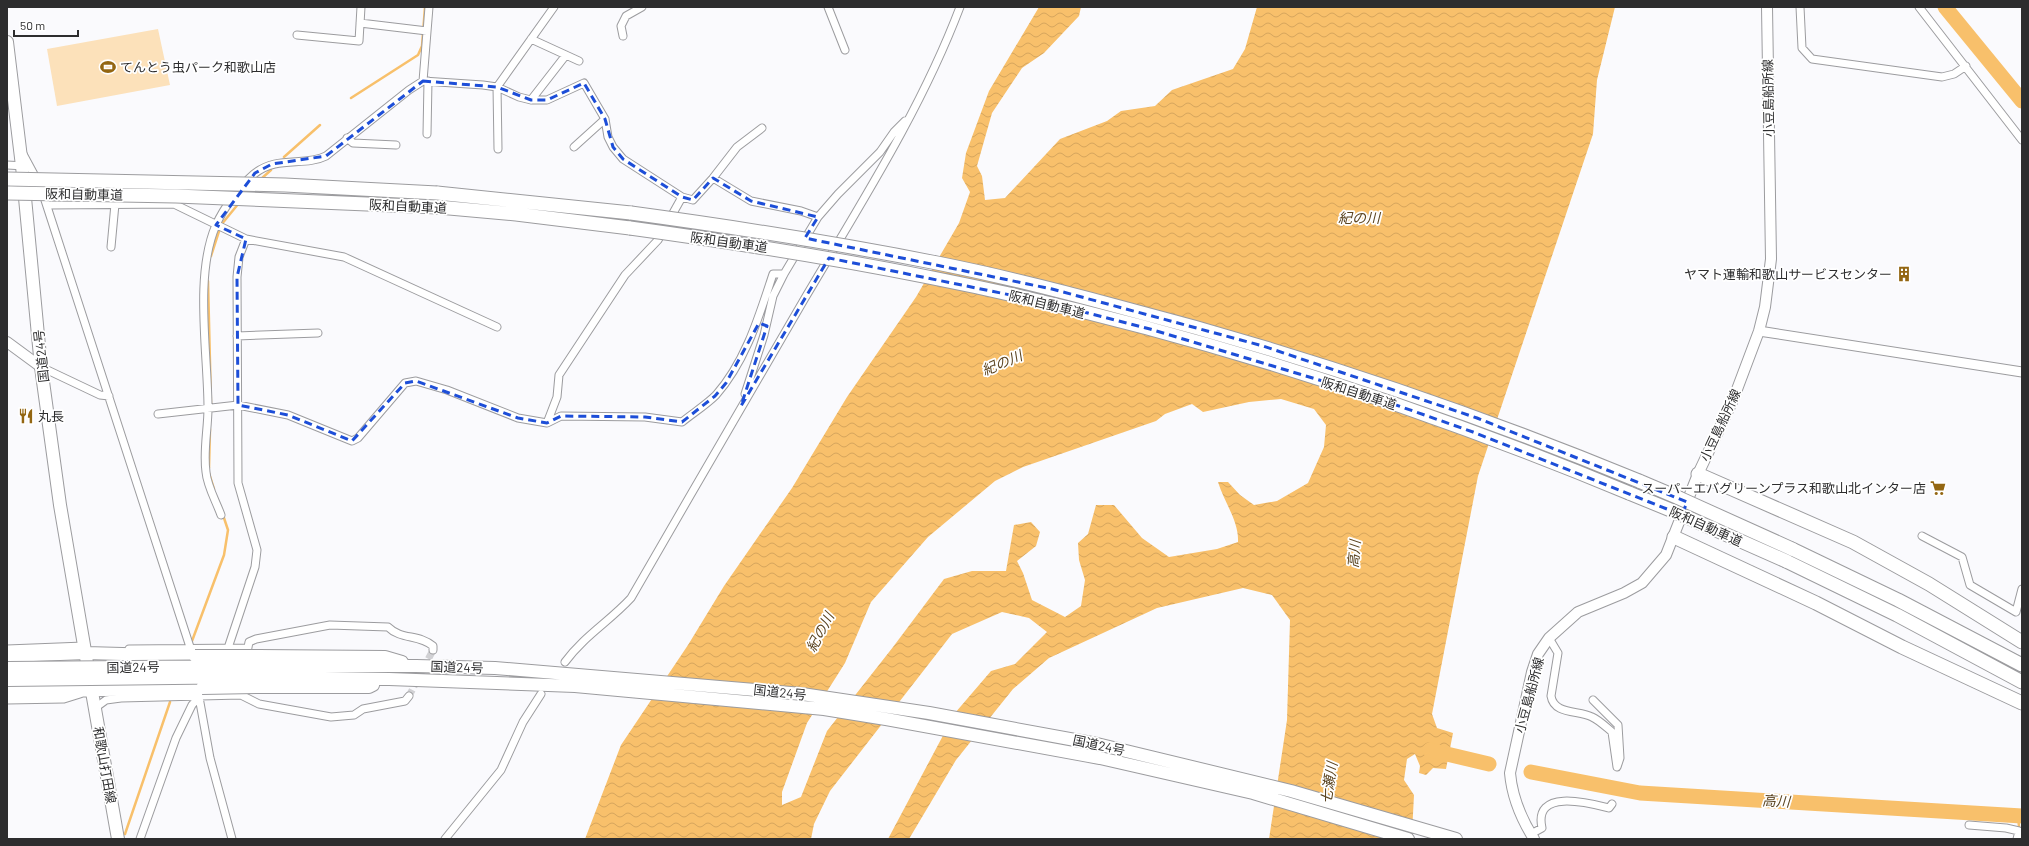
<svg xmlns="http://www.w3.org/2000/svg" width="2029" height="846" font-family="Barlow,'Noto Sans JP',sans-serif">
<defs>
<pattern id="water-waves" width="16" height="10" patternUnits="userSpaceOnUse"><rect width="16" height="10" fill="#f8c06b"/><path d="M0 5q4-4 8 0t8 0" fill="none" stroke="#d5a55d"/></pattern>
</defs>
<rect width="100%" height="100%" fill="#fafafd"/>
<path fill="#fce1ba" d="M158 29 170 85 57 106 47 49Z"/>
<path fill="url(#water-waves)" fill-rule="evenodd" d="M1039 7H1081L1079 16 1044 53 1022 68 992 113 977 166 982 176 985 200 1005 198 1060 139 1107 121 1121 111 1155 106 1172 90 1233 69 1245 49 1257 7H1615L1597 80 1593 134 1478 476 1432 714 1437 728 1453 733 1446 769 1433 768 1426 775 1419 773 1420 766 1415 754 1407 759 1404 780 1414 795 1412 833 1410 839H1269L1287 720 1290 620 1272 595 1243 588 1157 608 1049 658 1013 689 956 760 909 839H888L955 713 991 671 1015 664 1047 632 1029 618 1002 612 952 634 830 791 814 824 811 839H585L621 745 688 645 724 586 792 488 847 397 916 297 959 223 970 192 962 178 966 153 989 91ZM1281 399 1314 409 1326 425 1324 447 1308 483 1277 501 1254 505 1240 495 1228 482H1218C1224 502 1239 521 1238 542L1217 549 1169 557 1142 538 1114 505H1096L1088 534 1078 543 1079 560 1085 580 1081 606 1065 617 1032 600 1023 573 1017 561 1036 546 1040 532 1031 522 1014 525 1006 571H972L944 579 893 647 827 731 801 797 782 805V792L807 723 845 663 871 602 928 537 995 481 1023 467 1156 421 1165 414 1192 404 1203 412 1249 402Z"/>
<g fill="none" stroke-linecap="round" stroke-linejoin="round">
<path stroke="#f8c06b" stroke-width="2.5" d="M351 98 418 55 422 46 425 7
M284 157 320 125
M261 179 271 170
M211 256 221 225 239 203
M208 281 211 404
M209 468 210 429
M209 473 214 489
M192 641 224 555 228 530 223 515
M2018 815 2019 827
M125 834 170 702"/>
<path stroke="#f8c06b" stroke-width="15" d="M1945 7 2022 101
M1430 750 1489 764
M1531 772 1640 793 2022 816"/>
<path stroke="#d1d1d4" stroke-width="7" stroke-dasharray="7 3.5" stroke-linecap="butt" d="M409 696 433 650"/>
<defs>
<path id="minor" d="M828 7 845 50
M1800 7 1802 48 1812 59 1942 77 1954 74 1966 66
M1919 7 2022 140
M360 23 427 31
M297 35 359 41 361 7
M623 36 621 26 626 16 642 7
M531 39 579 61
M423 81 429 7
M531 100 566 55
M427 134 428 81
M347 138 353 143 396 145
M574 147 605 119
M498 149 497 87 554 7
M23 154 37 180
M7 165 25 166
M713 178 737 147 762 128
M42 191 190 647
M48 205 174 204 246 239 344 257 497 327
M111 247 115 204
M237 336 318 333
M41 367 100 395 109 396
M745 394 764 335 773 296 784 274 818 217 838 194 880 152 894 132 905 121
M158 414 238 405 288 415 352 441 358 438 405 383 416 381 447 390 518 418 547 423 561 416 645 417 682 422C693 413 706 405 716 395 746 361 759 316 773 274H784
M547 423 557 397 559 375 625 275 658 240 682 197
M221 515C216 501 207 486 206 472 203 451 208 429 208 408 208 354 194 275 216 225 224 207 240 186 254 174 277 155 304 167 326 156L409 90 423 81 483 85 497 87 519 97 531 100H547L584 83 605 119 608 137 613 147 623 159 682 197 693 200 713 178 751 201 801 211 818 217
M1922 536 1962 557 1970 585 2016 612 2022 589
M1549 638 1558 653 1551 696C1554 715 1579 710 1592 717 1599 720 1606 727 1612 732L1617 767 1620 758 1618 725 1593 700
M228 648 255 567 257 550 238 483 237 277 239 257 246 239
M7 649 84 646
M129 649 247 648
M246 658 249 642 256 639 330 625 388 627C401 640 419 634 433 646V650
M565 662C584 636 610 621 631 598 689 498 746 398 805 298 861 203 921 110 960 7
M199 697 210 758 232 839
M7 700 64 699 80 694
M95 708 106 700 121 698 241 695 259 704 331 717 354 715 363 709 405 701 409 696
M1969 825 2006 828 2019 831
M1531 834 1542 828C1533 788 1589 803 1609 808L1612 804
M140 839 176 738 192 705 199 697
M445 839 501 770 523 722 541 694
M2017 839 2019 831 2022 832"/>
<path id="tertiary" d="M1759 331 2022 372"/>
<path id="secondary" d="M7 342 41 367
M1534 839C1522 820 1512 796 1510 773L1532 672 1538 654 1549 638 1578 612 1624 593 1642 583 1666 555 1698 474 1733 400 1759 331 1765 307 1771 259 1767 7"/>
<path id="primary" d="M92 692 118 839"/>
<path id="trunk" d="M7 42 22 166 41 367 60 505 92 692
M7 656 86 653 195 656
M258 656 385 657 402 662
M258 666H416L495 668 802 694 929 713 1097 744 1291 791 1456 839
M259 677 389 679 575 686 824 709 886 719 1100 758 1253 793 1408 839
M259 687H369L373 685
M7 692 202 688"/>
<path id="motorway" d="M437 193 631 213
M438 207 516 214 630 228
M1698 474 1853 542 1929 584 2022 642
M1639 481 1679 498
M1629 493 1673 511
M1674 537 1816 603 1902 647 2022 703
M1792 549 1898 600 2022 665
M1786 561 1897 615 2022 682"/>
</defs>
<use href="#minor" stroke="#9c9c9f" stroke-width="9"/>
<use href="#tertiary" stroke="#9c9c9f" stroke-width="11"/>
<use href="#secondary" stroke="#9c9c9f" stroke-width="12"/>
<use href="#primary" stroke="#9c9c9f" stroke-width="14"/>
<use href="#trunk" stroke="#9c9c9f" stroke-width="14"/>
<use href="#motorway" stroke="#9c9c9f" stroke-width="15"/>
<use href="#minor" stroke="#fff" stroke-width="7"/>
<use href="#tertiary" stroke="#fff" stroke-width="9"/>
<use href="#secondary" stroke="#fff" stroke-width="10"/>
<use href="#primary" stroke="#fff" stroke-width="12"/>
<use href="#trunk" stroke="#fff" stroke-width="12"/>
<use href="#motorway" stroke="#fff" stroke-width="13"/>
<defs>
<path id="trunk-bridge" d="M195 656H258
M7 668 258 666
M7 680 259 677
M202 688 259 687"/>
<path id="motorway-bridge" d="M7 179 285 185 437 193
M7 193 176 196 438 207
M631 213C734 227 836 243 937 263 997 275 1057 290 1116 306 1294 352 1469 411 1639 481
M630 228C732 242 833 258 933 278 1171 325 1405 400 1629 493
M1679 498 1792 549
M1673 511 1786 561"/>
</defs>
<use href="#trunk-bridge" stroke="#9c9c9f" stroke-width="14" stroke-linecap="butt"/>
<use href="#motorway-bridge" stroke="#9c9c9f" stroke-width="15" stroke-linecap="butt"/>
<use href="#trunk-bridge" stroke="#fff" stroke-width="12"/>
<use href="#motorway-bridge" stroke="#fff" stroke-width="13"/>
</g>
<path fill="none" stroke="#1d4ed8" stroke-width="3" stroke-dasharray="8 5" stroke-linejoin="round" d="M423 81 497 87 531 100H547L584 83 605 119 613 147 623 159 682 197 693 200 713 178 751 201 818 217 805 238 1052 289 1263 346 1477 418 1687 502 1682 515 1473 432 1359 392 1150 329 1045 302 829 258 741 406 767 326 759 323 726 383 715 396 682 422 645 417 561 416 547 423 518 418 416 381 405 383 352 441 288 415 238 405 237 277 246 239 216 225 255 173 272 164 326 156Z"/>
<defs>
<symbol id="stadium-bare" viewBox="-9 -9 18 18"><path d="M0-5a6.5 5 0 1 0 0 10a6.5 5 0 1 0 0-10ZM-3.5-1.8h7v3.6h-7Z" fill="#936612" stroke="#fff" stroke-width="2.5" paint-order="stroke"/></symbol>
<symbol id="building-bare" viewBox="-9 -9 18 18"><path d="M-4-6H4V6H1V3H-1V6H-4ZM-2.5-4.3h1.7v1.8h-1.7ZM.8-4.3h1.7v1.8H.8ZM-2.5-1h1.7V.8h-1.7ZM.8-1h1.7V.8H.8Z" fill="#936612" stroke="#fff" stroke-width="2.5" paint-order="stroke"/></symbol>
<symbol id="restaurant-bare" viewBox="-9 -9 18 18"><path d="M-5-6h1v4h1v-4h1v4h1v-4h1v5L-1.5 .5V6h-2V.5L-5-1ZM5-6V6H3V1.5H1.5Q1.5-4 5-6Z" fill="#936612" stroke="#fff" stroke-width="2.5" paint-order="stroke"/></symbol>
<symbol id="supermarket-bare" viewBox="-9 -9 18 18"><path d="M-6-5.5h2.5l.6 2H6L4.5 2H-2.5L-4.4-4H-6ZM-1.5 3.2a1.3 1.3 0 1 0 .1 0ZM3 3.2a1.3 1.3 0 1 0 .1 0Z" fill="#936612" stroke="#fff" stroke-width="2.5" paint-order="stroke"/></symbol>
</defs>
<g fill-rule="evenodd">
<use href="#stadium-bare" x="97" y="56" width="22" height="22"/>
<use href="#building-bare" x="1893" y="263" width="22" height="22"/>
<use href="#restaurant-bare" x="15" y="405" width="22" height="22"/>
<use href="#supermarket-bare" x="1927" y="477" width="22" height="22"/>
</g>
<g text-anchor="middle" stroke-width="3.5" stroke-linejoin="round" paint-order="stroke">
<g font-size="13" fill="#2d2d2e" stroke="#fff" text-anchor="start">
<text x="120" y="72">てんとう虫パーク和歌山店</text>
<text x="1892" y="279" text-anchor="end">ヤマト運輸和歌山サービスセンター</text>
<text x="38" y="421">丸長</text>
<text x="1926" y="493" text-anchor="end">スーパーエバグリーンプラス和歌山北インター店</text>
</g>
<g font-size="13" fill="#2d2d2e" stroke="#fff">
<text transform="translate(1768 98) rotate(-91)" y="5">小豆島船所線</text>
<text transform="translate(84 194) rotate(1)" y="5">阪和自動車道</text>
<text transform="translate(408 206) rotate(3)" y="5">阪和自動車道</text>
<text transform="translate(729 242) rotate(8)" y="5">阪和自動車道</text>
<text transform="translate(1047 304) rotate(14)" y="5">阪和自動車道</text>
<text transform="translate(41 356) rotate(-96)" y="5">国道24号</text>
<text transform="translate(1359 393) rotate(18)" y="5">阪和自動車道</text>
<text transform="translate(1720 425) rotate(-65)" y="5">小豆島船所線</text>
<text transform="translate(1706 526) rotate(24)" y="5">阪和自動車道</text>
<text transform="translate(133 667) rotate(-1)" y="5">国道24号</text>
<text transform="translate(457 667) rotate(2)" y="5">国道24号</text>
<text transform="translate(780 692) rotate(6)" y="5">国道24号</text>
<text transform="translate(1529 695) rotate(-75)" y="5">小豆島船所線</text>
<text transform="translate(1099 745) rotate(12)" y="5">国道24号</text>
<text transform="translate(105 765) rotate(80)" y="5">和歌山打田線</text>
</g>
<g font-size="14" font-style="italic" fill="#5b4420" stroke="#fff">
<text x="1359" y="223">紀の川</text>
<text transform="translate(1002 363) rotate(-23)" y="5">紀の川</text>
<text transform="translate(1354 554) rotate(-85)" y="5">高川</text>
<text transform="translate(820 632) rotate(-62)" y="5">紀の川</text>
<text transform="translate(1329 783) rotate(-81)" y="5">七瀬川</text>
<text transform="translate(1776 801) rotate(3)" y="5">高川</text>
</g>
</g>
<rect width="2029" height="846" fill="none" stroke="#2d2d2e" stroke-width="16"/>
<path d="M14 30v6h64v-6" fill="none" stroke="#2d2d2e" stroke-width="2"/>
<text x="20" y="30" font-size="12" fill="#2d2d2e" stroke="#ffffff" stroke-width="3" paint-order="stroke">50 m</text>
</svg>
